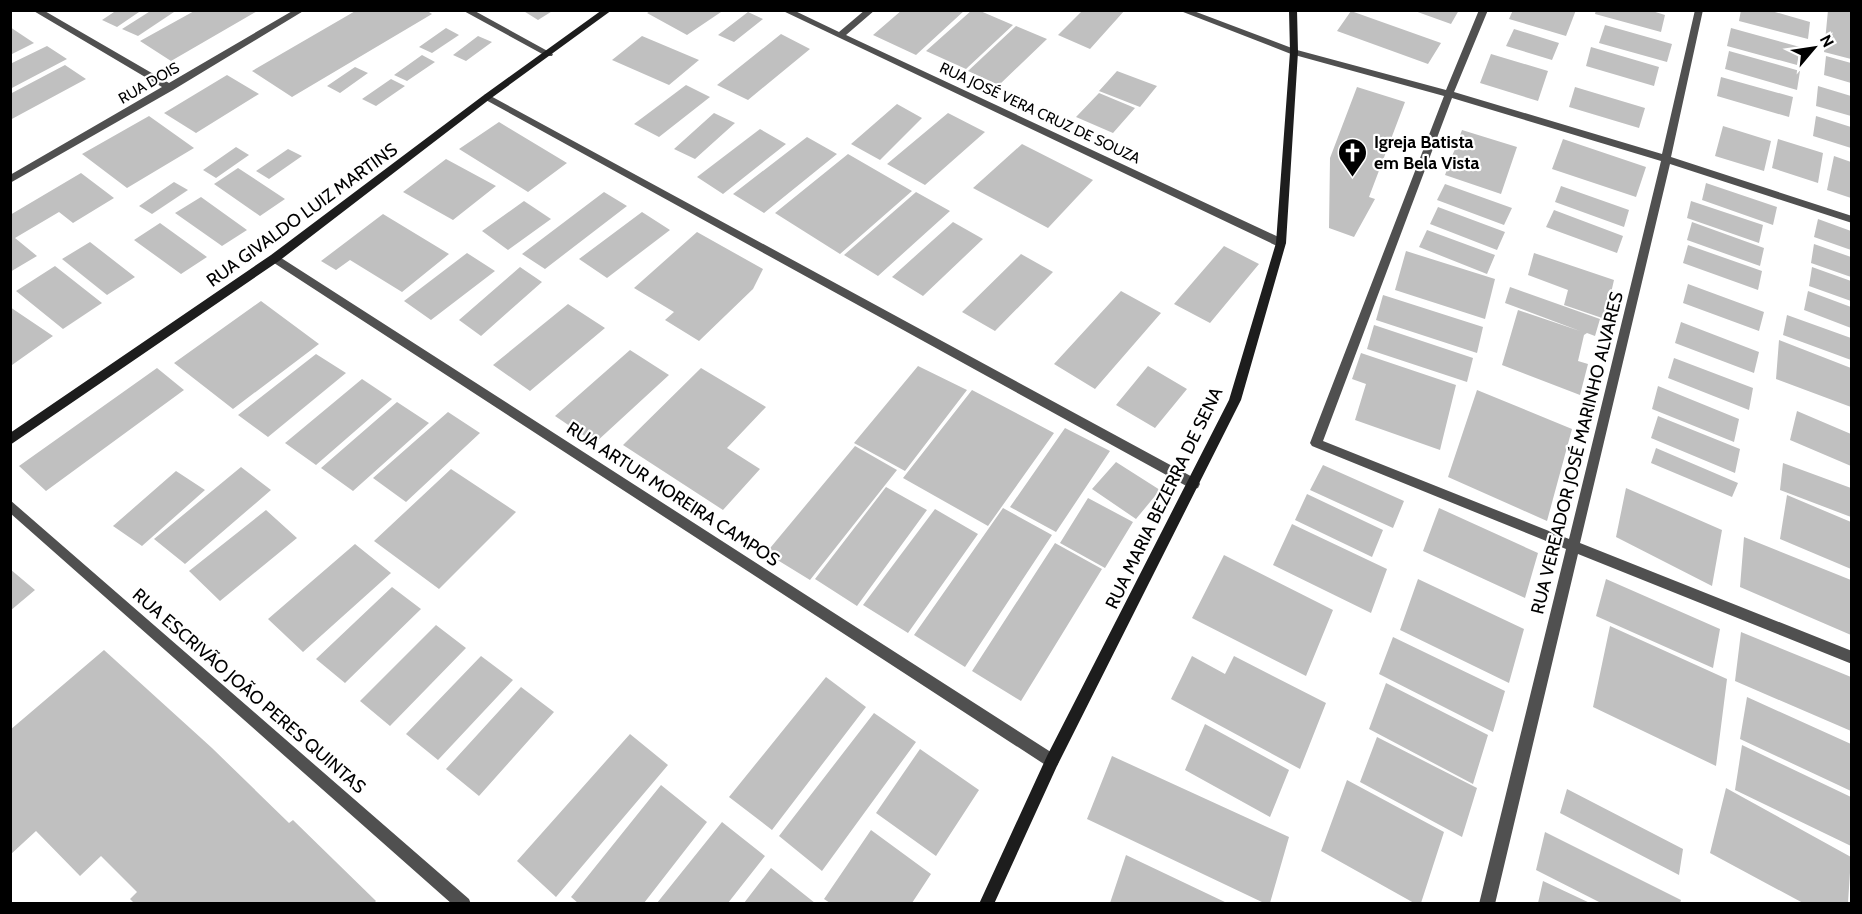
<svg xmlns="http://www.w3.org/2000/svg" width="1862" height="914" font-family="Cabin,sans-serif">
<rect width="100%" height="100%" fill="#fff"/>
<path fill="#c0c0c0" d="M117 10H142L117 27 102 20Z
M152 10H177L138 36 122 29Z
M196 10H259L171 61 140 41Z
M357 10H426L432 14 292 97 252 71Z
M522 10H554L538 20Z
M652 10H724L687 35 647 13Z
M902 10H965L916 55 873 35Z
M972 10H978L1013 25 966 69 926 51Z
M1083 10H1125L1090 49 1058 35Z
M1412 10H1459L1451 24Z
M1513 10H1576L1566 36 1509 19Z
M1596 10H1649L1665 15 1661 32 1595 14Z
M1741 10H1768L1810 22 1808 39 1739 21Z
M1828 10H1851V59L1824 52Z
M1351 11 1441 43 1428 64 1337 31Z
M748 12 763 19 734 42 718 35Z
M1605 25 1672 44 1667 62 1599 43Z
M1016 26 1047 39 999 85 968 71Z
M10 27 34 43 10 55Z
M446 28 459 35 432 53 419 47Z
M1731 28 1800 47 1797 65 1727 46Z
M1514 29 1559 43 1552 60 1506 46Z
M781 34 810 49 748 100 717 85Z
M478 36 492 42 466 61 453 55Z
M642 36 699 60 669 85 612 60Z
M47 46 67 59 10 89V64Z
M1591 47 1659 67 1654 86 1586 66Z
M1729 51 1800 71 1797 90 1725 69Z
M1491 54 1548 71 1538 101 1480 83Z
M422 55 435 62 407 81 394 75Z
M1826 56 1851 63V83L1824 75Z
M65 65 86 79 10 120V94Z
M355 67 368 73 340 93 327 86Z
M1117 71 1157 86 1140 107 1099 91Z
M227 75 259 94 196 133 164 113Z
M1721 77 1793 97 1789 117 1717 96Z
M391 79 405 86 376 106 362 99Z
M686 85 710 97 659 137 634 124Z
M1818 86 1851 96V116L1816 106Z
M1357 87 1405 102 1369 197 1375 199 1354 237 1329 228 1330 158Z
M1575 87 1645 108 1639 128 1569 107Z
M1099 93 1135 108 1113 133 1076 117Z
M897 104 922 118 880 160 851 144Z
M714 113 735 123 695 159 674 149Z
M948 113 985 132 925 185 887 164Z
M149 116 194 148 127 188 82 154Z
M1816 116 1851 127V148L1813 136Z
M499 122 567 163 528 192 459 149Z
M1723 126 1771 141 1764 171 1715 156Z
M760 129 786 144 723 194 697 177Z
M1462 130 1517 147 1501 194 1445 175Z
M807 137 837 154 764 213 733 194Z
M1563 139 1646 167 1636 197 1552 169Z
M1778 139 1823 153 1818 183 1772 168Z
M1022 144 1093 180 1048 228 973 188Z
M236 147 249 155 216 178 203 170Z
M288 149 302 156 269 179 256 171Z
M848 154 912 191 840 254 775 213Z
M1834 156 1851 162V198L1827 190Z
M446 159 496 186 453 220 403 192Z
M238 168 285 199 260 216 214 184Z
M81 173 114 198 73 223 59 212 15 238 37 256 10 272V215Z
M174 182 188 190 152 214 139 206Z
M1706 183 1777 207 1773 225 1702 200Z
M1445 184 1512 208 1504 225 1437 200Z
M1561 186 1629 210 1624 227 1555 202Z
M604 192 627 206 545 269 522 254Z
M916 192 950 211 878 276 844 255Z
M201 197 247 230 222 246 175 213Z
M524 201 551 219 508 250 482 231Z
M1691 201 1763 225 1759 243 1687 218Z
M1438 207 1505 232 1497 250 1430 224Z
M1554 210 1623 236 1617 253 1546 227Z
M642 212 670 230 607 278 579 259Z
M383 214 449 254 402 292 350 260 336 270 321 261Z
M1818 219 1851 231V250L1814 237Z
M953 222 983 239 923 296 892 277Z
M1692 222 1764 248 1760 266 1687 240Z
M160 223 207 257 181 274 134 240Z
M1427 230 1495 255 1487 274 1419 247Z
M697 232 763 269 753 289 699 341 665 320 674 312 634 288Z
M90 242 135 277 107 295 62 259Z
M1814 244 1851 257V277L1811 263Z
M1688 245 1762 271 1758 290 1683 263Z
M1224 246 1259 264 1210 323 1174 304Z
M1406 251 1495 279 1485 319 1395 290Z
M467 253 495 271 431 320 404 301Z
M1534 253 1614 280 1605 319 1564 305 1568 290 1528 275Z
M1021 254 1053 272 995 331 962 312Z
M55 266 102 303 63 329 16 291Z
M520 267 542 282 481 336 459 320Z
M1812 267 1851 281V301L1809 286Z
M1688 284 1764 312 1759 331 1683 303Z
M1510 287 1600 319 1595 336 1587 333 1584 335 1578 361 1588 364 1580 395 1502 365 1518 310 1580 331 1505 303Z
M1121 291 1161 313 1095 389 1054 364Z
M1808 291 1851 307V328L1804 310Z
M1383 295 1483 327 1477 353 1376 320Z
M261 301 319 344 233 409 174 363Z
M568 304 605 328 530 391 493 365Z
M10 307 53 336 12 365 10 363Z
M1787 315 1851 338V360L1783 335Z
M1681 322 1759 352 1754 373 1675 343Z
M1374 325 1473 358 1467 382 1367 349Z
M1779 340 1851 368V407L1776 379Z
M630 350 669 375 595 443 555 416Z
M1361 353 1456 385 1440 450 1355 420 1366 384 1352 379Z
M316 354 346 373 268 437 238 415Z
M1674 358 1753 388 1749 410 1668 378Z
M918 366 967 390 905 471 854 443Z
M1148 366 1187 389 1155 428 1116 405Z
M157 368 184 390 46 491 19 466Z
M701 368 766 407 727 448 760 469 723 510 623 445Z
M362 379 392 399 316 465 285 443Z
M1658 386 1739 419 1734 442 1652 409Z
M972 390 1054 433 988 526 903 478Z
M1477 390 1572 429 1547 521 1448 477Z
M397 402 429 423 353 491 321 468Z
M1797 411 1851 434V466L1790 440Z
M448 412 480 433 406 502 373 478Z
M1658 416 1740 449 1735 473 1651 438Z
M1065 428 1110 451 1056 532 1010 507Z
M855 446 897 470 810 580 766 553Z
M1656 448 1738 483 1732 497 1651 463Z
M1116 462 1160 490 1136 519 1092 489Z
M1783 463 1851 488V517L1780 490Z
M1323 465 1404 501 1393 528 1310 490Z
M241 467 271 490 185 564 154 539Z
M451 469 516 512 439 589 374 541Z
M176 471 205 490 142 546 113 526Z
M886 487 927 510 857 606 815 579Z
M1626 488 1722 530 1712 586 1616 537Z
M1307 494 1383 530 1372 557 1295 520Z
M1787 495 1851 522V569L1780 539Z
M1088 498 1133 522 1105 568 1060 543Z
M1003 508 1052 535 965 667 914 635Z
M1439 508 1538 553 1525 598 1423 551Z
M935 509 978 534 908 633 863 605Z
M266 510 297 538 220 601 189 571Z
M1292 524 1387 569 1371 613 1273 565Z
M1744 537 1851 580V635L1740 587Z
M1055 543 1102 569 1021 701 972 671Z
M355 544 391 573 303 652 268 619Z
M1224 555 1333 610 1306 676 1192 618Z
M10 569 35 590 10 611Z
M1418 579 1524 629 1509 683 1400 630Z
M1606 579 1720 629 1713 668 1596 616Z
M392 587 421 609 345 683 316 659Z
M436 625 466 648 390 726 360 701Z
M1610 626 1727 679 1716 766 1593 707Z
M1741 632 1851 677V731L1735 681Z
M1393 637 1505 691 1493 732 1379 674Z
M104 650 212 748 289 823 293 820 376 901 374 903H134L130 899 137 892 101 856 80 876 36 831 10 855V730Z
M481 656 513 680 438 760 406 734Z
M1192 656 1225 674 1234 656 1326 703 1300 769 1171 699Z
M826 677 866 707 772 830 729 797Z
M1386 683 1488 735 1473 784 1369 729Z
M521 687 554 712 479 796 446 769Z
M1747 697 1851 744V791L1740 739Z
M874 713 916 742 822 871 779 836Z
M1205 724 1289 770 1270 817 1185 770Z
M630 734 668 765 556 897 517 861Z
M1377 737 1477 788 1462 837 1360 782Z
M1742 745 1851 797V846L1735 790Z
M920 749 979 790 936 856 876 813Z
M1112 756 1289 837 1270 903H1264L1087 819Z
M1347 780 1444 832 1421 903H1414L1321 851Z
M661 785 707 822 644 903H578L571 897Z
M1726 788 1851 857 1848 903H1803L1710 853Z
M1567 789 1683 849 1679 875 1560 813Z
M722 822 765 856 728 903H657Z
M871 830 931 874 912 903H830L824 899Z
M1545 832 1681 900 1680 903H1601L1536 870Z
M1126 855 1227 903H1110Z
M771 868 815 903H744Z
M1543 881 1590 903H1538Z"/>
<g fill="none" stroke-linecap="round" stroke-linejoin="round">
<path fill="#505050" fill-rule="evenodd" d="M32 10H43L169 83 294 10H305L173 90 10 183V175L162 87Z
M462 10H473L553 54 552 56H546Z
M781 10H793L839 32 865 10H875L846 35 1285 240 1286 243 1281 247 1277 246Z
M1178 10H1191L1297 50 1446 90 1479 10H1488L1454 92 1662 154 1695 10H1703L1671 157 1852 216V223L1670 164 1580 543 1852 651V664L1578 554 1495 904H1479L1566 549 1312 446 1310 443 1444 96 1291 54ZM1452 98 1661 161 1569 539 1323 441Z
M487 94 1198 480 1200 484 1198 488 1194 489 1190 488 484 99V95Z
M275 254 1057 756 1059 761 1057 766 1052 768 1047 766 271 261 270 258Z
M10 500 469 899 471 904H452L10 513Z"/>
<path fill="#1d1d1d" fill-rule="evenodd" d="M602 10H612L490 99 279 261 10 445V433L271 255 484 95Z
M1289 10H1297L1298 52 1286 243 1241 400 1057 766 994 904H979L1047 756 1229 400 1276 243 1290 52Z"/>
</g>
<defs>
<symbol id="church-pin" viewBox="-11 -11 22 30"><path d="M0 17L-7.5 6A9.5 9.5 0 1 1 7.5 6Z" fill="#000" stroke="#fff"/><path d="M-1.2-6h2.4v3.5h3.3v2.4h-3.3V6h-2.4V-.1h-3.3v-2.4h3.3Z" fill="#fff"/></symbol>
</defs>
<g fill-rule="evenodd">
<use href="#church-pin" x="1336" y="136" width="33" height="45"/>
</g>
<g text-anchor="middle" stroke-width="4.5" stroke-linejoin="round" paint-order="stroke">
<g font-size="15" fill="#000" stroke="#fff">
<text transform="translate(149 83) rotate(-30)" y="5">RUA DOIS</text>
<text transform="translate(1040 113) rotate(25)" y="5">RUA JOSÉ VERA CRUZ DE SOUZA</text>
</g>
<g font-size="18" font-weight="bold" fill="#000" stroke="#fff" text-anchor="start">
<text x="1374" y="148">Igreja Batista<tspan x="1374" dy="21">em Bela Vista</tspan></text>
</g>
<g font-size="18" fill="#000" stroke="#fff">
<text transform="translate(302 215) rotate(-36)" y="6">RUA GIVALDO LUIZ MARTINS</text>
<text transform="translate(1577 453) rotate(-76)" y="6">RUA VEREADOR JOSÉ MARINHO ALVARES</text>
<text transform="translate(673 494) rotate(33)" y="6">RUA ARTUR MOREIRA CAMPOS</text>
<text transform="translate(1164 498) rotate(-64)" y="6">RUA MARIA BEZERRA DE SENA</text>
<text transform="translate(249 691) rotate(41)" y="6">RUA ESCRIVÃO JOÃO PERES QUINTAS</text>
</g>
</g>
<rect width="1862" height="914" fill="none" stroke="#000000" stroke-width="24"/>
<g transform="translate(1814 48) rotate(61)" stroke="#ffffff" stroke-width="4.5" paint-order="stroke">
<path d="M0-4.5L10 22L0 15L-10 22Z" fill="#000000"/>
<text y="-9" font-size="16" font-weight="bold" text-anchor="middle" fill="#000000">N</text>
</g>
</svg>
